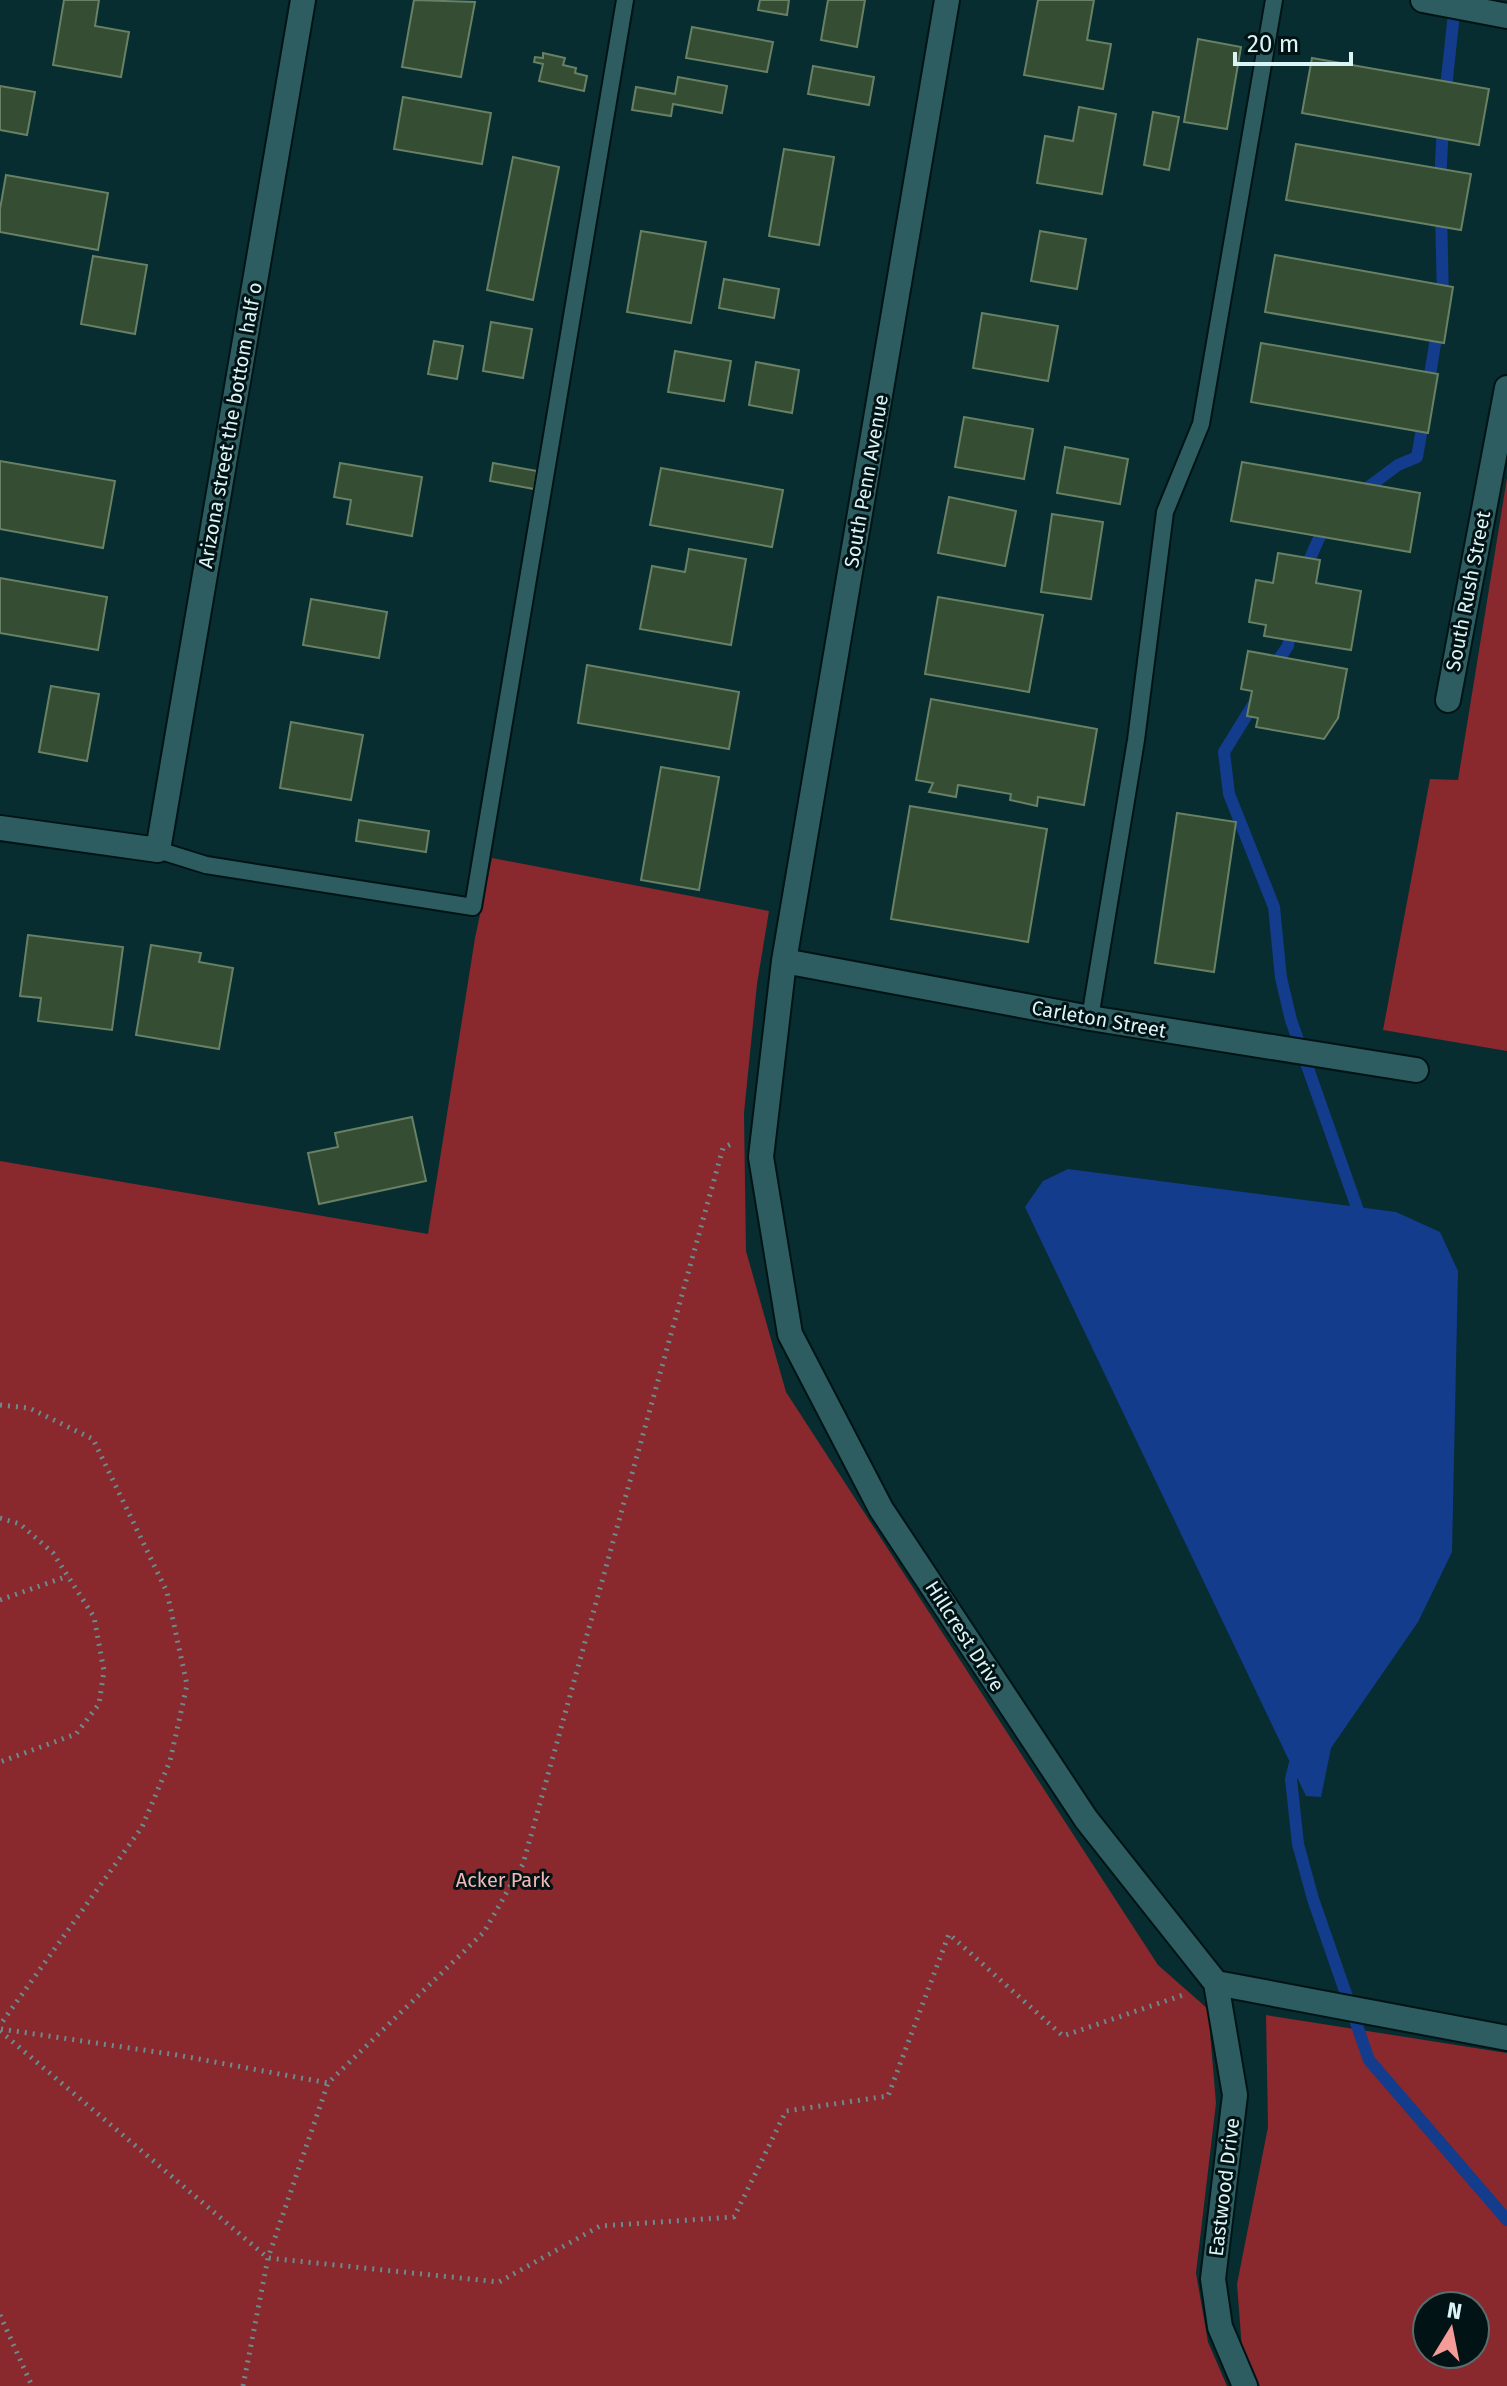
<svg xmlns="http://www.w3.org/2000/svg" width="1507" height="2386" font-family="'Fira Sans',sans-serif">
<rect width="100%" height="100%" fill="#072d30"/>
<path fill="#89282d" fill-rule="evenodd" d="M1507 478V1051L1383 1030 1430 779 1458 780Z
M492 858 769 911 757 984 744 1113 746 1251 786 1392 1158 1965 1208 2009 1216 2103 1196 2273 1208 2342 1227 2386H0V1161L428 1234 475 938Z
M1266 2015 1507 2053V2386H1260L1242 2349 1237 2284 1268 2127ZM1427 2306H1475V2354H1427Z"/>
<path fill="#133c8d" d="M1068 1169 1396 1212 1440 1232 1458 1271 1452 1552 1418 1622 1331 1748 1321 1797 1306 1796 1025 1207 1043 1181Z"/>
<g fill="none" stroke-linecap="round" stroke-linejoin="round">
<path stroke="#133c8d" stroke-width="12" d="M1445 97 1455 4
M1440 184 1443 123
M1441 211 1443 300
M1428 387 1438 326
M1359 494 1398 465 1417 457 1424 417
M1303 574 1325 525
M1271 670 1288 646 1291 626
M1253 705 1224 752 1229 794 1274 907 1281 978 1291 1020 1361 1219
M1297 1755 1291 1779 1298 1844 1313 1899 1369 2060 1507 2220"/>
</g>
<path fill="#354d33" stroke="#688164" stroke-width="2" d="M64 0H99L95 26 129 32 121 77 53 65Z
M414 0 475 2 461 77 402 67Z
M760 0H789L787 15 758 10Z
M828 0H865L857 47 821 40Z
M1038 0H1094L1087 40 1111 44 1103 89 1024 75Z
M692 27 773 42 767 72 686 58Z
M1198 39 1241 47 1227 129 1184 122Z
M543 53 565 58 563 65 576 68 575 73 587 76 584 91 539 81 543 64 534 62 535 57 543 58Z
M1312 58 1489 89 1479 145 1302 113Z
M813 66 874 77 869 105 808 94Z
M678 77 727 86 722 113 673 104 671 116 632 110 636 87 675 94Z
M0 86 35 92 27 135 0 130Z
M403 97 491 113 482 164 394 149Z
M1079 107 1116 114 1102 194 1037 183 1045 136 1073 141Z
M1153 112 1179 117 1169 170 1144 165Z
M1296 144 1471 174 1461 230 1286 200Z
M784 149 834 157 819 245 769 236Z
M513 157 559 167 533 300 487 290Z
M6 175 108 193 98 250 0 232V209Z
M641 231 706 242 691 323 627 312Z
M1040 231 1086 239 1077 289 1031 281Z
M1275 255 1453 287 1444 343 1265 312Z
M93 256 147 265 135 334 81 324Z
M724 279 779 289 774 318 719 308Z
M982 313 1058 326 1048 381 973 368Z
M491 322 532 329 523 378 483 371Z
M434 341 463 346 457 379 428 374Z
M1261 343 1438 374 1428 433 1251 402Z
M675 351 731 361 724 401 668 392Z
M756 362 799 370 792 413 749 405Z
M964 417 1033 429 1024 479 955 467Z
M1065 447 1128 459 1120 504 1057 493Z
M0 461 115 481 103 548 0 529Z
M1242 462 1420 493 1410 552 1231 521Z
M340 463 422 477 412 536 347 524 351 500 334 497Z
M493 463 537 471 534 489 490 481Z
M661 468 783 490 772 547 650 525Z
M949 497 1016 511 1005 566 938 553Z
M1052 514 1103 522 1091 599 1041 592Z
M689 549 746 559 731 645 640 629 652 566 685 572Z
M1278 553 1320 560 1316 583 1361 591 1351 650 1264 636 1266 625 1249 622 1256 580 1273 583Z
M0 578 107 597 98 650 0 633Z
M938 597 1043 615 1029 692 925 674Z
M311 599 387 612 379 658 303 645Z
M1248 651 1347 669 1338 718 1324 739 1256 727 1258 718 1247 716 1252 691 1241 689Z
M587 665 739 692 729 749 578 723Z
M51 686 99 694 87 761 39 752Z
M931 699 1097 729 1084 805 1038 797 1037 806 1010 800 1011 794 958 785 956 797 929 792 933 783 916 780Z
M291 722 363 735 351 800 280 788Z
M661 767 719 777 699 890 641 880Z
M910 806 1047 829 1028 942 891 919Z
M1177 813 1236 822 1214 972 1155 963Z
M359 820 429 831 426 852 356 841Z
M28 935 123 947 112 1030 38 1021 41 998 20 996Z
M151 945 201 953 199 962 233 968 219 1049 136 1035Z
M412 1117 426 1181 319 1204 308 1153 338 1147 335 1133Z"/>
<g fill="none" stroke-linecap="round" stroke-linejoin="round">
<defs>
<path id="lane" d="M158 850 206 865 473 907 625 0
M1090 1018 1136 740 1165 512 1201 424 1274 0"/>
<path id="street" d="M947 0 784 961 761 1157 790 1334 881 1509 1086 1819 1216 1983 1507 2038
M1423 0 1507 16
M1448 700 1507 388
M0 828 158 850 303 0
M784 961 1090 1018 1416 1070
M1216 1983 1235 2095 1213 2279 1220 2327 1245 2386"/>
</defs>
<use href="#lane" stroke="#001416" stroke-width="20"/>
<use href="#street" stroke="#001416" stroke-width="28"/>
<path stroke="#6b8b8d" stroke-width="5" stroke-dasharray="2 6" stroke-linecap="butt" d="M0 1405 29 1408 93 1439 167 1592 187 1685 170 1761 142 1827 0 2025
M0 1518 20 1524 53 1553 94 1617 104 1671 99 1704 76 1734 0 1762
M0 1600 68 1576
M1 2029 177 2055 328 2083
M0 2031 268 2258 499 2282 600 2226 734 2217 786 2111 888 2096 949 1934 1063 2036 1186 1994
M0 2315 32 2386
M243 2386 268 2258 328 2083 484 1932 523 1864 723 1148 731 1144"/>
<use href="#lane" stroke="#2e5d61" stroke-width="16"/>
<use href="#street" stroke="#2e5d61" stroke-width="24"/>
</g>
<g text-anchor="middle" stroke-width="6" stroke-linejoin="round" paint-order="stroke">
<g font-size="20" fill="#dbf4f6" stroke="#021315">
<text transform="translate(230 425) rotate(-80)" y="7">Arizona street the bottom half o</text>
<text transform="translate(866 481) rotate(-80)" y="7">South Penn Avenue</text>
<text transform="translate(1468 591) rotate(-79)" y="7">South Rush Street</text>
<text transform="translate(1099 1019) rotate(10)" y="7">Carleton Street</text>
<text transform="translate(965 1636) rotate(57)" y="7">Hillcrest Drive</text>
<text transform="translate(1224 2187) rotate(-83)" y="7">Eastwood Drive</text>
</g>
<g font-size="20" fill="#f3b8b5" stroke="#021315">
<text x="503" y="1887">Acker Park</text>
</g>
</g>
<g transform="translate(1451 2330) rotate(10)"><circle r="38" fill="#021315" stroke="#596d6f" stroke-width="2"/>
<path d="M0-6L14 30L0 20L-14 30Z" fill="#f59b98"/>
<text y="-12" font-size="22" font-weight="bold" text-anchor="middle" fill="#dbf4f6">N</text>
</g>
<path d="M1235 52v12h116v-12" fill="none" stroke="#dbf4f6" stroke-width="4"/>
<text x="1247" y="52" font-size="24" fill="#dbf4f6" stroke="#021315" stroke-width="6" paint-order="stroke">20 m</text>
</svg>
